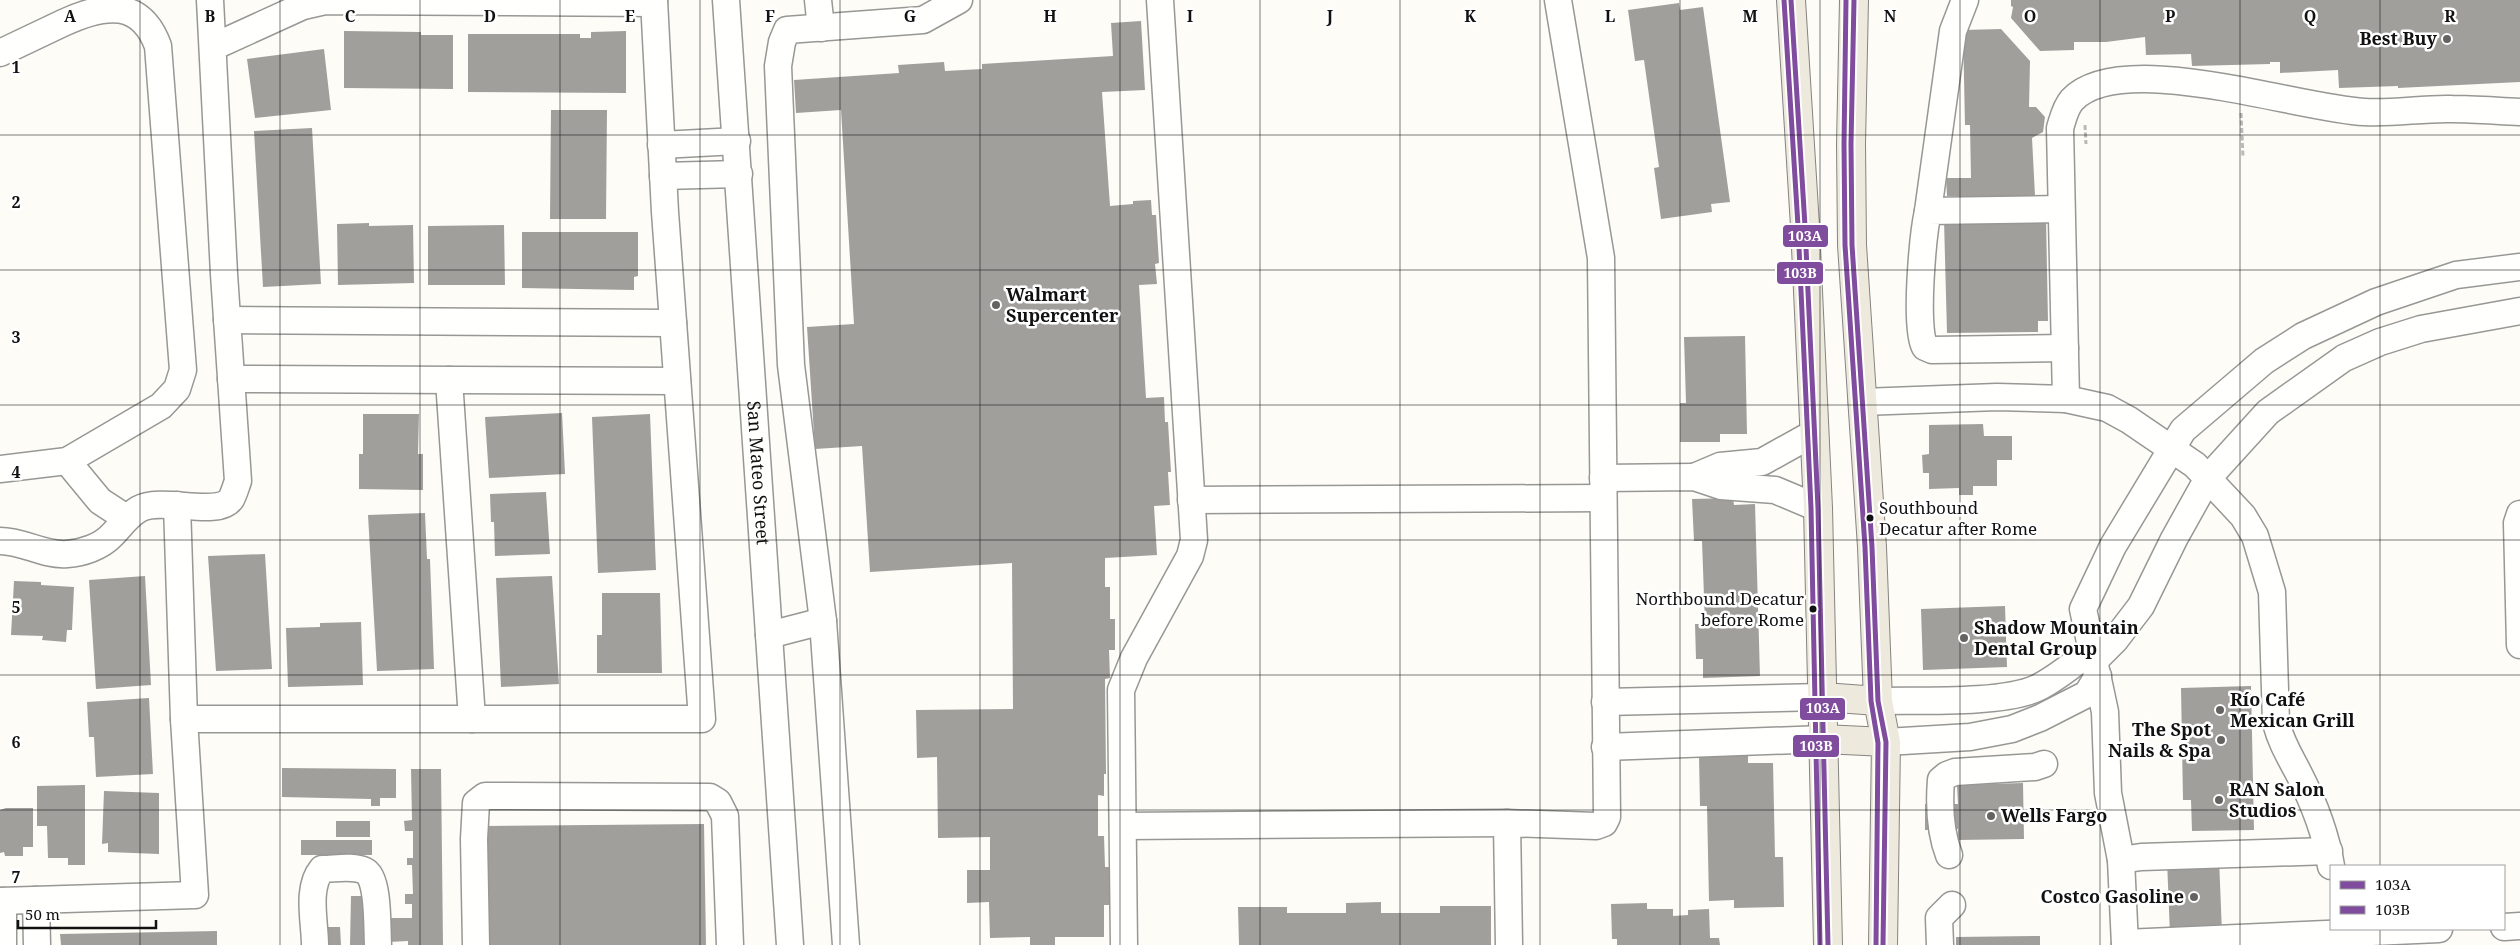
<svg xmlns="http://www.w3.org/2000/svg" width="2520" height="945" font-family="'Noto Serif',serif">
<rect width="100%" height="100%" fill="#fdfcf7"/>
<path fill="#a19f9c" d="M2011 0H2520V82L2398 88V86L2339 88 2338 70 2280 73V62H2270V64L2192 66 2191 54 2146 55 2145 37 2106 42H2074V50L2040 51 2011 18 2013 7 2011 6Z
M1679 3 1680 10 1703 7 1730 202 1711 204 1712 212 1661 219 1654 168 1659 167 1644 60 1635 61 1628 10Z
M1141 21 1145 90 1102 92 1110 206 1133 204V201L1151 200 1152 215H1156L1159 263 1155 264 1157 284 1139 285 1146 398 1164 397 1165 422H1168L1171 472H1168L1170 505 1154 506 1157 555 1105 558V587H1110V619H1115V650H1109L1110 678 1105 679 1106 774H1104V796L1098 795V836H1104L1105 867H1111V905H1104V937H1055V945H1030V937L990 938 989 902 967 903V870H990V837L938 838 937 757 917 758 916 710 1013 709 1012 563 870 572 862 446 815 449 807 327 854 324 841 110 796 113 794 80 899 73 898 65 944 62 945 71 982 69V64L1113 56 1111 23Z
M2001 29 2030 61 2029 107H2036L2045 117 2043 132 2032 138 2035 196H1947L1946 178H1971L1970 125H1965L1963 30Z
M344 31 421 32V35H453V89L344 88Z
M626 31V93L468 92V34H580V38H591V32Z
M324 49 331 110 255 118 247 59Z
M551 110H607L606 219H550Z
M312 128 321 284 263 287 254 131Z
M2046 218 2048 321H2038V332L1947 333 1944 220Z
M369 223V226L413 225 414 283 338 285 337 224Z
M504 225 505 285H428V226Z
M522 232H638V276L634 277V290L522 288Z
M1745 336 1747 434H1720V442H1680V403H1686L1684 337Z
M562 413 565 474 489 478 485 417Z
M363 414H419L418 454H423V490L359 489V454H363Z
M650 414 656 570 598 573 592 417Z
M1983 424 1984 436H2012V460H1997V486H1973V495H1959V488L1929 489V473H1923L1922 455 1929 454V425Z
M546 492 550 554 495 556 494 522H491L490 494Z
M1733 498 1734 505 1755 504 1760 676 1703 678V659H1696L1695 624H1705L1702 541H1694L1692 499Z
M425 513 427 559H430L434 669 377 671 368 515Z
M265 554 272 669 216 671 208 556Z
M145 576 151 685 96 689 89 580Z
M552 576 559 684 501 687 496 578Z
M14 581 41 582V585L74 587 72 630H67L66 642 42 640 43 636 11 635Z
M602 593H660L662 673H597V635H602Z
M2005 606 2007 667 1923 670 1921 609Z
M361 622 363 685 288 687 286 628 320 627V623Z
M2251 686 2254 830 2192 831 2191 800H2183L2181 688Z
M149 698 153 774 96 777 94 737H89L87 702Z
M1748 755V763H1773L1775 857H1783L1784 907 1734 908V900L1709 901 1707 806H1700L1699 756Z
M282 768 396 769V798H380V806H371V799L282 797Z
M411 769H441L443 945H408V941L388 942V918H412V904H405V894H413L412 865H407V858H413V831H405L404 821 412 820Z
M2023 783 2024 839 1958 840V829L1925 830V804H1958L1957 785Z
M85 785V865H68V858H48L47 826H37V786Z
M104 791 159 793V854L108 852V843L102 844Z
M6 808H33V847H23V856H5L4 852 0 853V810Z
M336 821H370V837H336Z
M704 824 706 945H487L486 826Z
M301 840H372V855H301Z
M2219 858 2222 933 2170 935 2167 860Z
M351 896H366L365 945H350Z
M1381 902V913H1440V906H1491V945H1239L1238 907H1287V913H1346V903Z
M1647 903V909H1673V916L1688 915V910L1709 909 1710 938H1719L1720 945H1617V939H1612L1611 904Z
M328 927H340L341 945H328Z
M217 931V945H61L60 934Z
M2040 936V945H1956V937Z"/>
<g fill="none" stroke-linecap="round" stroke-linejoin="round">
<defs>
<g id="minor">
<path id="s1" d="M726 0 790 945"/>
<path d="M818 0 821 28"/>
<path d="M213 47 303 6 325 1 654 3"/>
<path d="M0 53C21 43 42 33 63 23 106 3 141 0 158 46L183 370 177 389 161 406 67 461 0 469"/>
<path d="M661 145 737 141"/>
<path d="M663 176 739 174"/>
<path d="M2061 209 1928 211C1923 234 1914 328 1925 347L1932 350 2065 348"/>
<path d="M1928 211 1953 31 1965 0"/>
<path d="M227 320 673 323"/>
<path d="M231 379 677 381"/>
<path d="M449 380 472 719"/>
<path d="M2066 399 2060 128C2063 119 2065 108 2072 100 2121 48 2299 109 2364 112 2393 114 2423 108 2452 109 2474 109 2497 111 2520 112"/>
<path d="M1862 402 1997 397 2066 399 2107 408 2129 420 2195 465 2243 516 2255 536 2272 592 2276 723C2281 742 2289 755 2298 772 2313 801 2326 834 2331 866"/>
<path d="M67 461 100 501 126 518"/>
<path d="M1694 477 1720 466 1762 462 1814 433"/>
<path d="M1603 478 1694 477 1721 486 1775 490 1818 508"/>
<path d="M1191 500 1603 498"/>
<path d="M2520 514 2517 523 2520 645"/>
<path d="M0 541C24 541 44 556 67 554 82 553 101 547 112 535 121 526 127 516 139 509 162 496 217 518 231 499 234 494 236 486 238 481L224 274 210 0"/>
<path d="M769 635 823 621"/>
<path d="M2094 661 2115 640 2141 606 2174 539 2208 478 2268 412 2344 358 2380 342 2421 329 2520 311"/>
<path d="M1878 701C1918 700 2003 704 2037 688 2056 679 2074 663 2091 651"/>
<path d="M1605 702 1823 697"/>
<path d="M184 719H702L665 212 654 0"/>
<path d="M1886 742 1970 737 2012 729 2040 718 2087 694 2098 676"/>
<path d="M1605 747 1823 739"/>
<path d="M1123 826 1507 823"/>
<path d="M1949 855C1940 832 1939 805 1941 780L1947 775 1955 772 2035 767 2044 764"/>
<path d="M2121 860 2141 857 2329 851"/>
<path d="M36 900 37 945"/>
<path d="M0 901 195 895 184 719 177 505"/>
<path d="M3 901V945"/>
<path d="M2504 927 2520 926"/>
<path d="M2125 943 2439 929"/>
<path d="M315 945C315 922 306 888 322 869 335 869 353 865 365 871 379 877 377 929 378 945"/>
<path d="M476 945 474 839 476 803 485 796 710 797 718 802 725 816 730 945"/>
<path d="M846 945 823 621 791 365 778 66 782 42 787 30 923 20 959 0"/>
<path d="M1124 945 1121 690 1134 658 1190 556 1194 540 1160 0"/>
<path d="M1509 945 1507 823 1596 826 1604 823 1607 817 1601 258 1558 0"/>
<path d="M1940 945 1939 918 1952 905"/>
<path d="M2125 945 2121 860 2108 793 2105 712 2083 609 2113 546 2183 430 2264 361 2303 336 2376 302 2456 275 2520 267"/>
</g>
<path id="major" d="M1791 0 1805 226 1818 508 1828 945
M1854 0 1851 144 1852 245 1872 547 1878 701 1886 742 1883 945
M1823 697 1878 701
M1823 739 1886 742"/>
</defs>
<use href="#minor" stroke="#979795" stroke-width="29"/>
<use href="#major" stroke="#858482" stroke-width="30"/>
<path stroke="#b9b9b8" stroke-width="3" stroke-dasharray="5 2.5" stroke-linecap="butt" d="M2241 113 2243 157
M2085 125 2086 144"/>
<use href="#minor" stroke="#fffffe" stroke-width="26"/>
<use href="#major" stroke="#ede9dc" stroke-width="28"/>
<defs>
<path id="bus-1" d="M1791 0 1805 226 1818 508 1828 945
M1854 0 1851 144 1852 245 1872 547 1878 701 1886 742 1883 945"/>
<path id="bus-2" d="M1784 0 1798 226 1811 508 1820 945
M1846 0 1844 144 1845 245 1865 547 1871 701 1878 743 1876 945"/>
</defs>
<use href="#bus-1" stroke="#fff" stroke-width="9"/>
<use href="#bus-2" stroke="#fff" stroke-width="9"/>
<use href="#bus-1" stroke="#804c9e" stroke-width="5"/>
<use href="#bus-2" stroke="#804c9e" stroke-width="5"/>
</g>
<path fill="none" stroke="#111" stroke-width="1" stroke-opacity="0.55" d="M140 0V945M280 0V945M420 0V945M560 0V945M700 0V945M840 0V945M980 0V945M1120 0V945M1260 0V945M1400 0V945M1540 0V945M1680 0V945M1820 0V945M1960 0V945M2100 0V945M2240 0V945M2380 0V866M0 135H2520M0 270H2520M0 405H2520M0 540H2520M0 675H2520M0 810H2520M2380 929V945"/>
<g fill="#646362" stroke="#fff" stroke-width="2">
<circle cx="2447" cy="39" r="5"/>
<circle cx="996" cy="305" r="5"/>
<circle cx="1964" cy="638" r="5"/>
<circle cx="2220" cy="710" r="5"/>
<circle cx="2221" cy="740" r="5"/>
<circle cx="2219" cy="800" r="5"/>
<circle cx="1991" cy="816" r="5"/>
<circle cx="2194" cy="897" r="5"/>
</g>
<g fill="#111" stroke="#fff" stroke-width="2">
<circle cx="1870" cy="518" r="4.5"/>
<circle cx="1813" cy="609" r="4.5"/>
</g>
<g text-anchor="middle" stroke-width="5" stroke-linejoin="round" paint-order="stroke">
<g font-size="17" fill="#111" stroke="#fff" text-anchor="start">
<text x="1879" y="514">Southbound<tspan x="1879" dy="21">Decatur after Rome</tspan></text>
<text x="1804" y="605" text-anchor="end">Northbound Decatur<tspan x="1804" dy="21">before Rome</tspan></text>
</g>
<g font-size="18" font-weight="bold" fill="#111" stroke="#fff" text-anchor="start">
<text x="2437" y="45" text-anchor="end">Best Buy</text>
<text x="1006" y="301">Walmart<tspan x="1006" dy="21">Supercenter</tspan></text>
<text x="1974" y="634">Shadow Mountain<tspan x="1974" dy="21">Dental Group</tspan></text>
<text x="2230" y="706">Río Café<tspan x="2230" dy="21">Mexican Grill</tspan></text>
<text x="2211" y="736" text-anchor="end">The Spot<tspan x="2211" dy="21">Nails &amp; Spa</tspan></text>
<text x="2229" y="796">RAN Salon<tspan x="2229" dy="21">Studios</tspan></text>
<text x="2001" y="822">Wells Fargo</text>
<text x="2184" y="903" text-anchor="end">Costco Gasoline</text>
</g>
<g font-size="18" fill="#111" stroke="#fff">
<text dy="6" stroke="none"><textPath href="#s1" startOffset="474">San Mateo Street</textPath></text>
</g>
</g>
<g font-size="16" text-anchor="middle" font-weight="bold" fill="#111" stroke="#fff" stroke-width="5" stroke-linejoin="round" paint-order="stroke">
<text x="70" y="22">A</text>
<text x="210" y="22">B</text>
<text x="350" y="22">C</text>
<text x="490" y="22">D</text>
<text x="630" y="22">E</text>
<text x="770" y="22">F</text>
<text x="910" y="22">G</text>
<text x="1050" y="22">H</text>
<text x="1190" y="22">I</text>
<text x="1330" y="22">J</text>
<text x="1470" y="22">K</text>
<text x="1610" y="22">L</text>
<text x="1750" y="22">M</text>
<text x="1890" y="22">N</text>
<text x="2030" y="22">O</text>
<text x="2170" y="22">P</text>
<text x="2310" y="22">Q</text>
<text x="2450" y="22">R</text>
<text x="16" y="73">1</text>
<text x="16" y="208">2</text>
<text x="16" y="343">3</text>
<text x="16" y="478">4</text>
<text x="16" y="613">5</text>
<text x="16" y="748">6</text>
<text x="16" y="883">7</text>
</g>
<g stroke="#fff" stroke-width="2">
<rect x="1782" y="224" width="47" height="24" rx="5" fill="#804c9e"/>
<rect x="1776" y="261" width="48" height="24" rx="5" fill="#804c9e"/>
<rect x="1799" y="697" width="47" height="24" rx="5" fill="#804c9e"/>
<rect x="1792" y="734" width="48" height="24" rx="5" fill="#804c9e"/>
</g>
<g font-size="14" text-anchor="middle" font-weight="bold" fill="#fff">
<text x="1805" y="241">103A</text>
<text x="1800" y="278">103B</text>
<text x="1823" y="713">103A</text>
<text x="1816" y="751">103B</text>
</g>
<rect x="2330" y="865" width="175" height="65" fill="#ffffff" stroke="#a0a0a0"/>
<rect x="2340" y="881" width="25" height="8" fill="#804c9e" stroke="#a0a0a0"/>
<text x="2375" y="890" font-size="15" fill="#111111">103A</text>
<rect x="2340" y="906" width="25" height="8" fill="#804c9e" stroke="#a0a0a0"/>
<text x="2375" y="915" font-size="15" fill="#111111">103B</text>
<path d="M18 920v8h138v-8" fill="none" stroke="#111111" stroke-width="2.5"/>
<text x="25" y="920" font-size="15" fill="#111111" stroke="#ffffff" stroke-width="4" paint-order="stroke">50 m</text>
</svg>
